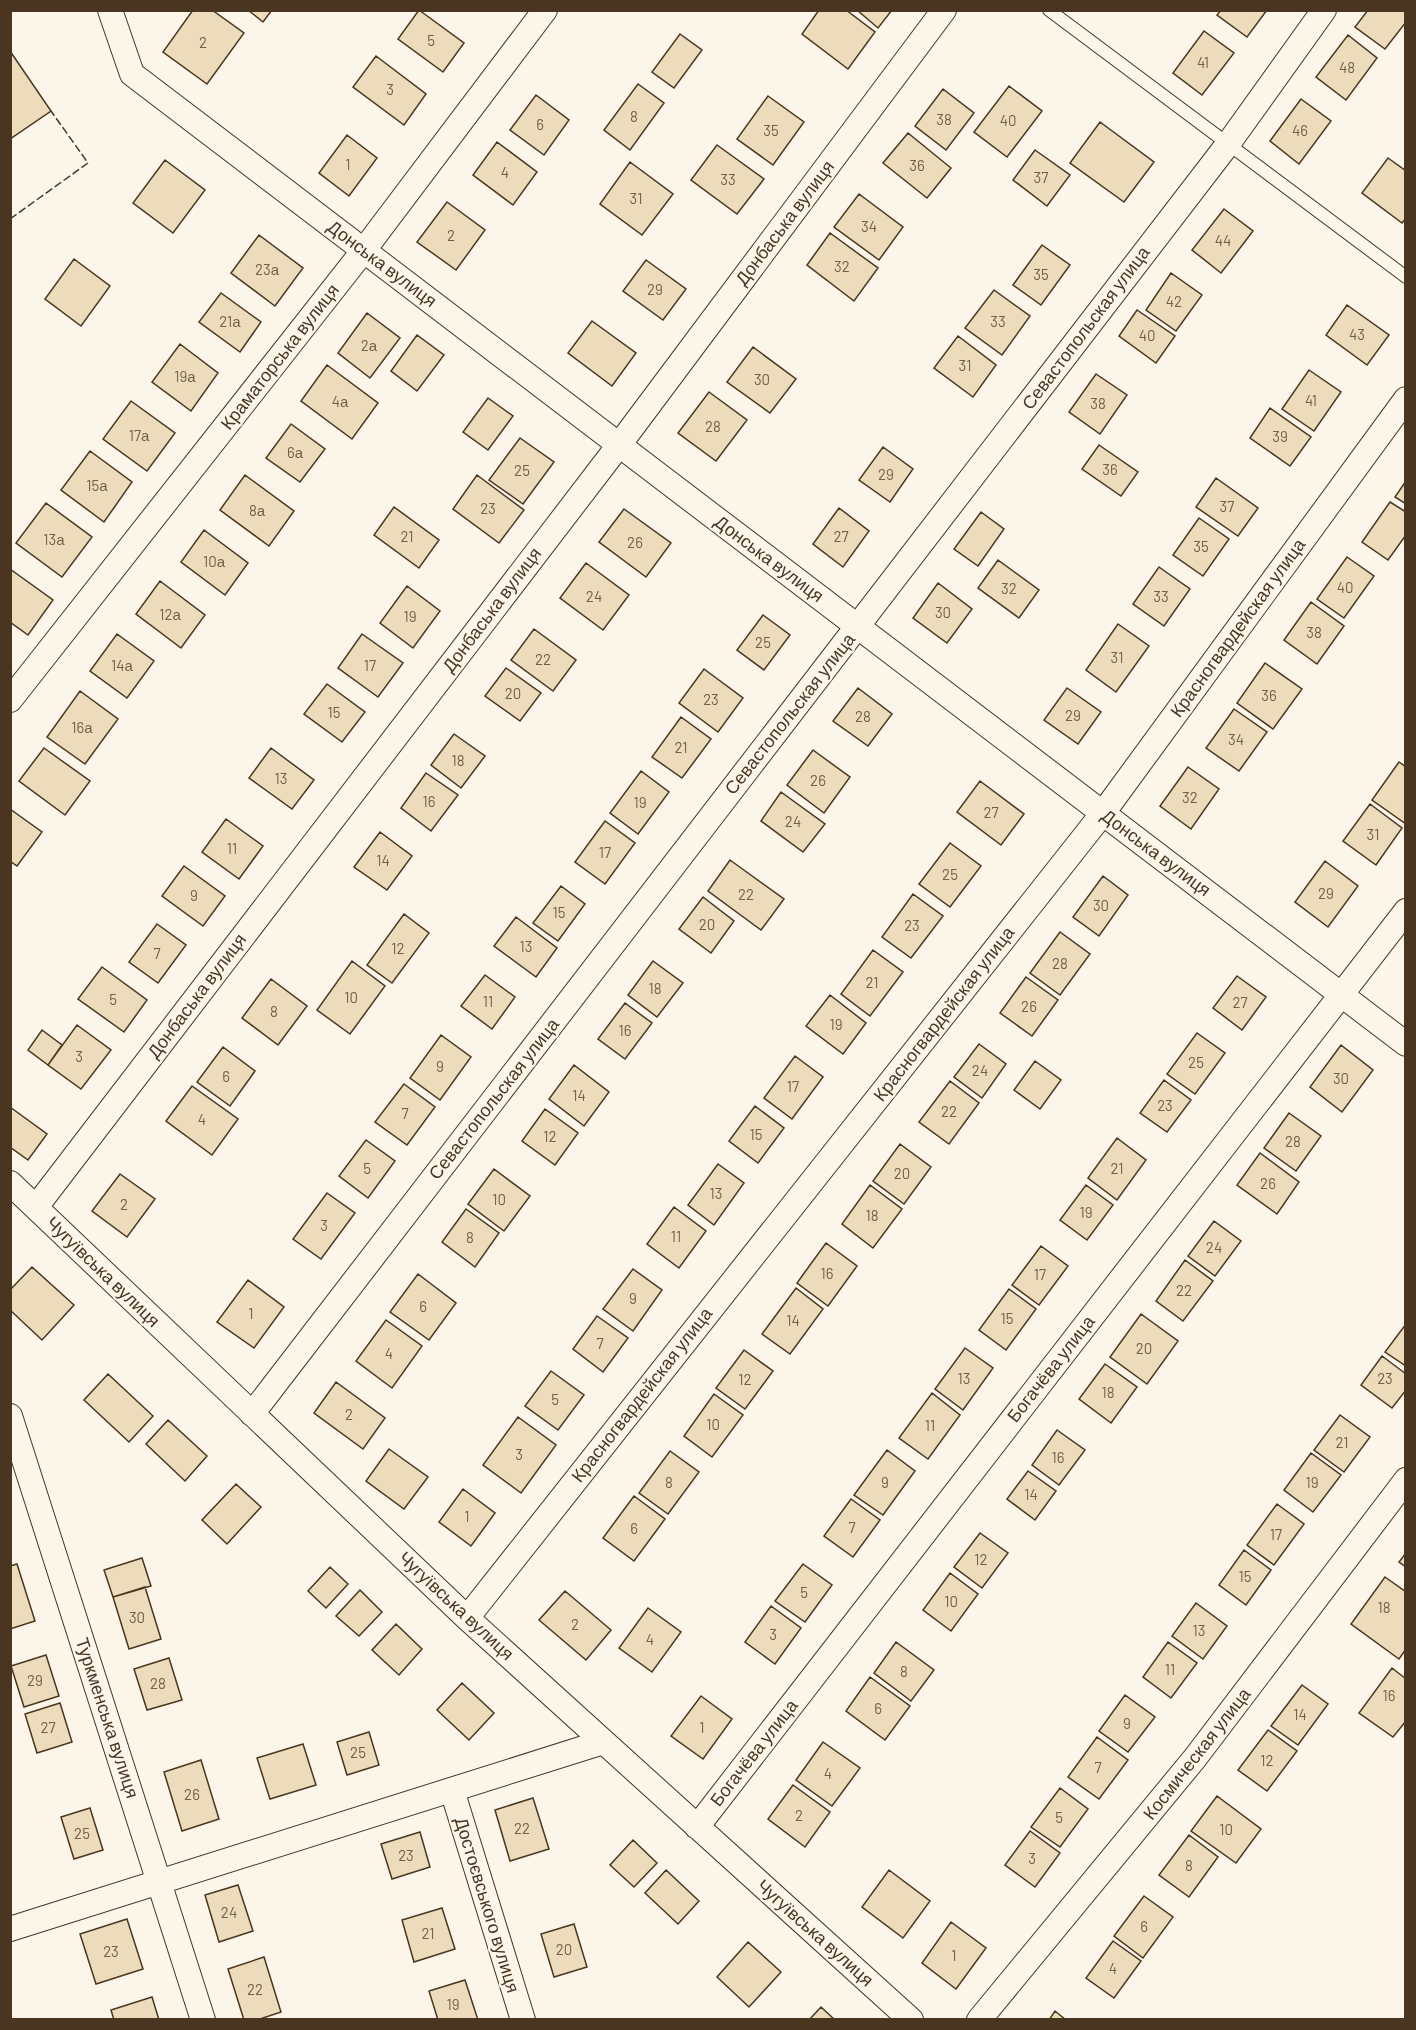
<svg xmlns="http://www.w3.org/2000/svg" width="1416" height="2030" font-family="Barlow,sans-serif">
<rect width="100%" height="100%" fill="#fbf6e9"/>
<path fill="#ecdcbc" stroke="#4a3520" stroke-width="1.5" d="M193 10H212L244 33 207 84 163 52Z
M248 10H272L263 22Z
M419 10 464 43 443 72 398 39Z
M819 10H846L875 32 848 69 802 34Z
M857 10H892L878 28Z
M1221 10H1267L1247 37 1217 15Z
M1368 10H1406V22L1385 49 1355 27Z
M1204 31 1234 53 1202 95 1173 73Z
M680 34 702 50 674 88 652 72Z
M1348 35 1377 58 1346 100 1316 77Z
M10 51 51 111 10 139Z
M376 56 426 94 404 125 353 87Z
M638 84 664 103 630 150 604 130Z
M1009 86 1042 111 1007 157 974 132Z
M943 89 974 113 946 150 915 126Z
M536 95 569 120 544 155 510 130Z
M768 96 804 122 773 165 737 139Z
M1301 99 1331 121 1299 164 1270 141Z
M1100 122 1154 162 1124 202 1070 163Z
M908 133 951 168 927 198 883 163Z
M347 135 377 158 349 196 319 173Z
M497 142 537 172 513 205 473 175Z
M717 145 764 179 737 214 691 180Z
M1035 150 1070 175 1047 206 1013 180Z
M1388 158 1406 171V218L1402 223 1362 193Z
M165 160 205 190 173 233 133 203Z
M630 162 673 194 642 235 600 204Z
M859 194 903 227 879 260 834 227Z
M447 202 485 230 456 270 417 242Z
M1224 209 1253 231 1221 273 1192 250Z
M830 233 878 268 854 301 807 265Z
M259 235 303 268 275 306 231 273Z
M1042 245 1070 265 1041 305 1013 285Z
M74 259 110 286 81 326 45 299Z
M646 260 686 289 663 320 623 291Z
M1171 273 1202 295 1176 331 1146 310Z
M994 290 1030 316 1002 355 965 328Z
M221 293 261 322 240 352 199 322Z
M1347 305 1389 335 1367 365 1326 335Z
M1137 310 1175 336 1156 363 1119 336Z
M367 313 400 338 370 378 338 353Z
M592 321 636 353 612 386 568 353Z
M417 335 444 355 417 391 391 371Z
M958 336 996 365 973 397 934 368Z
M180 344 218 373 191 411 152 382Z
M753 347 796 379 770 413 727 382Z
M327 365 378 403 352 439 301 401Z
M1309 370 1341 392 1314 431 1282 409Z
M1096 374 1127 395 1100 434 1069 412Z
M709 392 747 420 716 461 678 433Z
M488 398 513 416 488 450 463 432Z
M131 401 175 433 147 471 103 439Z
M1270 408 1311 437 1290 466 1250 438Z
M291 424 325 449 300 482 266 458Z
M520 438 554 462 523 504 489 480Z
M1099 445 1138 472 1121 496 1082 469Z
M883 447 913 469 890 502 859 480Z
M90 451 132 482 104 522 61 490Z
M245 475 294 511 269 546 220 510Z
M477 475 524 510 499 543 453 509Z
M1216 478 1258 508 1238 536 1196 507Z
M1406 481V504L1395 497Z
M1390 502 1406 512V535L1388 560 1362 542Z
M46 503 92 537 62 577 16 543Z
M394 507 439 540 419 568 374 535Z
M839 508 869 531 843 567 813 544Z
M624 509 671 543 646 577 599 542Z
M981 512 1004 529 978 566 954 549Z
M1199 518 1229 539 1203 576 1173 555Z
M204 530 248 563 225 595 181 562Z
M1347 557 1374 576 1344 618 1317 599Z
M998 560 1039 590 1019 618 978 588Z
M586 563 629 595 603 630 560 598Z
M1159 567 1190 589 1164 626 1133 604Z
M10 569 53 600 28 635 10 622Z
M160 581 205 615 181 648 136 614Z
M938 583 972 609 947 643 913 618Z
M407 586 440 611 413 648 380 623Z
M1311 602 1344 626 1317 664 1284 640Z
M763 615 790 635 764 670 737 650Z
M1118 624 1149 646 1116 692 1086 670Z
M534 629 576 660 553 691 511 660Z
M117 634 154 661 127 698 90 671Z
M362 634 403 663 378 697 338 668Z
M1265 663 1302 689 1273 729 1237 703Z
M506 668 541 693 520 721 485 696Z
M704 669 743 698 718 732 679 703Z
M327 684 365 712 342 742 304 714Z
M858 688 892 714 868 746 833 721Z
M1067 688 1101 712 1078 744 1044 720Z
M80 691 118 719 85 764 47 737Z
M1234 709 1267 732 1239 771 1206 748Z
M681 717 711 739 682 778 652 757Z
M454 734 485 756 461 788 431 765Z
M44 748 90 781 65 815 19 781Z
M271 748 314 780 292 809 249 778Z
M813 750 850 777 824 813 787 785Z
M1399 762 1406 767V824L1372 800Z
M1188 767 1219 789 1191 829 1160 806Z
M641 771 669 792 638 834 610 813Z
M426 773 458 795 431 831 401 808Z
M980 781 1024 814 1001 845 957 812Z
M781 792 825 824 803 852 761 821Z
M1370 804 1402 828 1376 865 1343 841Z
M10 809 42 832 17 866 10 861Z
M226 819 263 846 239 879 202 852Z
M605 821 635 843 605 884 575 862Z
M380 832 412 856 387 890 354 867Z
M950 843 981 866 950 907 919 884Z
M730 860 784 899 761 930 708 891Z
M1325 861 1358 886 1328 927 1295 902Z
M184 866 225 896 203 926 162 896Z
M1103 876 1128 895 1099 936 1073 917Z
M561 886 585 904 558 941 533 923Z
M913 894 943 916 911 958 882 937Z
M703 897 734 921 711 953 679 929Z
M404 914 429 933 392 983 367 965Z
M516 917 557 948 536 977 494 946Z
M157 924 186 945 158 983 129 962Z
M1060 932 1090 954 1060 995 1030 973Z
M873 950 903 972 870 1016 841 994Z
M352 961 385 986 350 1034 317 1010Z
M653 961 683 983 657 1017 628 995Z
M102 967 147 1000 124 1032 78 999Z
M485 975 515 997 492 1029 461 1006Z
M1237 976 1266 997 1242 1030 1213 1008Z
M1026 977 1058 1000 1032 1036 1000 1013Z
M271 979 307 1006 278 1045 242 1018Z
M830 995 866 1023 843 1054 806 1026Z
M625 1003 652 1023 625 1059 598 1039Z
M77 1025 111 1050 81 1089 48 1065Z
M42 1030 62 1045 48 1065 28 1050Z
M1197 1033 1225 1053 1195 1094 1167 1074Z
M441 1035 471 1057 440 1100 410 1078Z
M979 1044 1006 1064 982 1098 954 1077Z
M1341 1045 1373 1070 1342 1112 1310 1087Z
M223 1047 255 1071 230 1106 197 1082Z
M795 1056 823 1077 792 1119 764 1098Z
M1035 1061 1061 1080 1040 1109 1014 1090Z
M574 1065 609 1092 584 1126 549 1099Z
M1164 1080 1191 1100 1167 1132 1140 1113Z
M950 1081 979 1103 949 1144 919 1122Z
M404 1084 435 1107 407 1145 375 1122Z
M192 1086 238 1119 212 1155 166 1121Z
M755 1106 784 1128 758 1163 729 1141Z
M10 1107 47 1134 28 1160 10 1147Z
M545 1109 578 1133 555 1165 522 1141Z
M1289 1113 1321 1136 1296 1171 1264 1148Z
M1117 1138 1146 1160 1117 1200 1088 1178Z
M366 1140 395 1161 368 1198 339 1176Z
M900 1144 931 1167 904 1204 873 1181Z
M1260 1153 1299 1182 1277 1214 1237 1185Z
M718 1164 744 1183 714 1225 688 1205Z
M494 1169 530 1196 504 1231 468 1204Z
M120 1174 155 1199 127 1237 92 1211Z
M870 1185 902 1209 873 1248 842 1224Z
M1086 1185 1113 1205 1087 1240 1060 1220Z
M327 1193 355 1213 321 1259 293 1239Z
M674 1207 706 1231 679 1268 647 1244Z
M466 1209 499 1233 475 1267 442 1242Z
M1214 1221 1241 1241 1215 1276 1188 1256Z
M826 1243 857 1266 828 1306 797 1283Z
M1041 1246 1068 1266 1039 1305 1012 1285Z
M1185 1260 1213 1281 1183 1321 1156 1301Z
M32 1267 74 1305 42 1340 10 1310V1290Z
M633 1269 662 1290 633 1331 603 1309Z
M418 1274 456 1303 429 1340 390 1312Z
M248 1280 284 1307 254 1348 217 1322Z
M796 1288 823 1309 790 1354 762 1334Z
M1009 1289 1036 1309 1006 1350 979 1330Z
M1141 1314 1178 1341 1147 1384 1110 1357Z
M597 1316 628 1338 603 1372 573 1349Z
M386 1320 422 1346 392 1388 356 1361Z
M1406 1324V1366L1385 1352Z
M965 1348 993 1368 963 1410 935 1389Z
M744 1350 773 1371 745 1409 716 1388Z
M1382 1356 1406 1374V1390L1392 1408 1361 1385Z
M1105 1364 1137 1387 1111 1423 1079 1399Z
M551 1371 584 1395 558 1430 525 1406Z
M108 1374 153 1416 129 1442 84 1400Z
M336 1382 385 1418 363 1449 314 1413Z
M932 1393 960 1415 928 1459 899 1438Z
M714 1394 743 1415 712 1457 684 1436Z
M1340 1415 1370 1437 1344 1472 1314 1450Z
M518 1417 556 1445 521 1493 483 1465Z
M168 1420 207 1456 185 1481 146 1444Z
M1057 1430 1085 1450 1059 1485 1032 1465Z
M389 1449 428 1477 404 1509 366 1481Z
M887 1450 915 1471 883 1515 854 1495Z
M670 1451 699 1472 668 1514 639 1493Z
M1311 1453 1341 1475 1313 1512 1284 1490Z
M1028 1471 1056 1491 1035 1520 1007 1499Z
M236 1484 261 1507 227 1544 202 1520Z
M463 1489 495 1513 471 1546 439 1522Z
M634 1496 665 1519 634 1561 603 1538Z
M851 1499 880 1520 853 1557 824 1536Z
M1277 1504 1304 1524 1274 1565 1247 1545Z
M980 1533 1008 1553 982 1588 954 1567Z
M1244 1550 1271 1570 1246 1605 1219 1585Z
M1406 1553V1567L1399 1562Z
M142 1558 151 1586 113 1597 104 1570Z
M17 1564 35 1621 10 1629V1566Z
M803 1564 832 1585 805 1622 775 1601Z
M330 1567 348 1584 326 1608 308 1591Z
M950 1573 978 1594 951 1631 923 1610Z
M1385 1577 1406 1592V1649L1399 1659 1351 1624Z
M145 1587 161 1639 129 1649 113 1597Z
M360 1590 382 1612 359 1636 336 1616Z
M565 1591 611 1630 586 1660 539 1620Z
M1196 1603 1227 1626 1203 1659 1172 1636Z
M771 1606 801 1628 775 1664 745 1642Z
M648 1608 681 1632 652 1672 619 1648Z
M396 1624 422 1649 399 1675 372 1650Z
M896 1642 934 1670 911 1701 874 1673Z
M1168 1642 1197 1663 1171 1698 1143 1677Z
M46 1655 59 1696 24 1707 11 1666Z
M169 1658 182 1700 147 1710 134 1669Z
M1392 1668 1406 1679V1721L1393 1737 1359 1713Z
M870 1677 910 1706 885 1740 846 1711Z
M462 1683 494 1713 469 1740 437 1710Z
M1302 1685 1328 1704 1298 1745 1271 1726Z
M1125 1695 1155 1717 1128 1752 1099 1731Z
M701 1696 732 1719 703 1759 671 1736Z
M60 1703 72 1742 37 1753 25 1714Z
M1268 1730 1297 1751 1267 1791 1238 1770Z
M369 1732 379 1765 347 1775 337 1742Z
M1097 1737 1128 1760 1099 1799 1068 1777Z
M823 1742 860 1768 832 1806 796 1780Z
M303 1744 316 1785 270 1799 257 1758Z
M201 1760 219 1819 182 1831 164 1772Z
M793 1785 830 1812 805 1847 768 1819Z
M1060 1788 1088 1809 1060 1847 1031 1827Z
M1217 1796 1261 1829 1236 1863 1191 1831Z
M533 1798 549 1849 510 1861 495 1810Z
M90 1808 103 1850 74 1859 61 1817Z
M1030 1831 1060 1853 1035 1887 1005 1865Z
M420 1832 430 1867 392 1879 381 1844Z
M1189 1835 1218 1857 1189 1897 1159 1875Z
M633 1840 657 1863 634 1887 610 1865Z
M666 1870 699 1901 678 1924 645 1893Z
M889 1870 930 1901 903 1938 862 1907Z
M238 1885 253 1931 219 1942 205 1895Z
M1144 1896 1173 1917 1143 1958 1114 1936Z
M442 1908 455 1949 414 1962 402 1920Z
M127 1919 143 1969 96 1984 80 1934Z
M951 1922 986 1948 956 1989 922 1963Z
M574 1924 587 1967 554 1977 541 1934Z
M1113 1941 1141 1961 1114 1998 1086 1978Z
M748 1942 781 1972 749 2007 717 1977Z
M264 1957 281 2012 257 2020H244L228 1969Z
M465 1980 478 2020H438L429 1991Z
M152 1997 159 2020H114L111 2010Z
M821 2007 835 2020H809Z
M1055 2011 1066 2020H1049Z"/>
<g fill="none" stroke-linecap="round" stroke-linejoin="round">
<defs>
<path id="lane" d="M1049 10 1406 277"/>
<path id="street" d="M110 10 132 74 1406 1044
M10 700 364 250 545 10
M10 1183 467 1618 911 2020
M36 1207 619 445 944 10
M252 1414 1228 144 1324 10
M10 1416 203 2020
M467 1618 1103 813 1406 399
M452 1790 523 2020
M697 1827 1406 911
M10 1929 603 1742
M979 2020 1195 1758 1406 1480"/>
</defs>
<use href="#lane" stroke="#4a3520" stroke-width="14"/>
<use href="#street" stroke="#4a3520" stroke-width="26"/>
<use href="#lane" stroke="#fbf6e9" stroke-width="12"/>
<use href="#street" stroke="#fbf6e9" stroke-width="24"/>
<path stroke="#4a3520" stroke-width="1.5" stroke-dasharray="8 3" stroke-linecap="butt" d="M10 219 88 163 51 111"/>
</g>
<g text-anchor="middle" stroke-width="4.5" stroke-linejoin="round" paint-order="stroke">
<g font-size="15" fill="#725f47">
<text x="431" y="46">5</text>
<text x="203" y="48">2</text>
<text x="1203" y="68">41</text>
<text x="1347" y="73">48</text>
<text x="390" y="95">3</text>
<text x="634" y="122">8</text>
<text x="944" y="125">38</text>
<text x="1008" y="126">40</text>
<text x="540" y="130">6</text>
<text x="771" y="136">35</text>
<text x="1300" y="136">46</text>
<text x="348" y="170">1</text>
<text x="917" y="171">36</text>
<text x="505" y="178">4</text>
<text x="1041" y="183">37</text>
<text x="728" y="185">33</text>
<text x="636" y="204">31</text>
<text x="869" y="232">34</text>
<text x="451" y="241">2</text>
<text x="1223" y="246">44</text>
<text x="842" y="272">32</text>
<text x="267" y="275">23а</text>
<text x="1041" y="280">35</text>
<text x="655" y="295">29</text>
<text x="1174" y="307">42</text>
<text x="230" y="327">21а</text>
<text x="998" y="327">33</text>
<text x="1357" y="340">43</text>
<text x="1147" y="341">40</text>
<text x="369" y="351">2а</text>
<text x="965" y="371">31</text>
<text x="185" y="382">19а</text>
<text x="762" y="385">30</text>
<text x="1311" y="406">41</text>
<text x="340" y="407">4а</text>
<text x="1098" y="409">38</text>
<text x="713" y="432">28</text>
<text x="139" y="441">17а</text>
<text x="1280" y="442">39</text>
<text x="295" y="458">6а</text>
<text x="1110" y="475">36</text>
<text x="522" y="476">25</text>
<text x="886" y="480">29</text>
<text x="97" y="491">15а</text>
<text x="1227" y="512">37</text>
<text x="488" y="514">23</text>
<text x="257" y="516">8а</text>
<text x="407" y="542">21</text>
<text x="841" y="542">27</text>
<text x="54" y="545">13а</text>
<text x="635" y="548">26</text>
<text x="1201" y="552">35</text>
<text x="214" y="567">10а</text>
<text x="1345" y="593">40</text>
<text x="1009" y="594">32</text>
<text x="594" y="602">24</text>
<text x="1161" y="602">33</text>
<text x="943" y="618">30</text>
<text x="170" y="620">12а</text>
<text x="410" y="622">19</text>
<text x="1314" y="638">38</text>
<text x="763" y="648">25</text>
<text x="1117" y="663">31</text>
<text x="543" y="665">22</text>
<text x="122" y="671">14а</text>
<text x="370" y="671">17</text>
<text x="513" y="699">20</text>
<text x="1269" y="701">36</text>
<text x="711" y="705">23</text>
<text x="334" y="718">15</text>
<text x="1073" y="721">29</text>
<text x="863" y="722">28</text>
<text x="82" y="733">16а</text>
<text x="1236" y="745">34</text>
<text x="681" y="753">21</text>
<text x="458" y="766">18</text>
<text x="281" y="784">13</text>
<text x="818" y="786">26</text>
<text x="1190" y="803">32</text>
<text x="429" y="807">16</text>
<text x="640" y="808">19</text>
<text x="991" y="818">27</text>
<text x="793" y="827">24</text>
<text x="1373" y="840">31</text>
<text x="232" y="854">11</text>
<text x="605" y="858">17</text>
<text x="383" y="866">14</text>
<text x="950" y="880">25</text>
<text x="1326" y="899">29</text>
<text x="746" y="900">22</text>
<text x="194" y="901">9</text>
<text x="1101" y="911">30</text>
<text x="559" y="918">15</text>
<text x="707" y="930">20</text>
<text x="912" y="931">23</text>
<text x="526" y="952">13</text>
<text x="398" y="954">12</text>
<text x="157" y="959">7</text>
<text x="1060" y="969">28</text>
<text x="872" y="988">21</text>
<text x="655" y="994">18</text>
<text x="351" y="1003">10</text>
<text x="113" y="1005">5</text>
<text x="488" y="1007">11</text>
<text x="1240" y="1008">27</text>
<text x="1029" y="1012">26</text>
<text x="274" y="1017">8</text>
<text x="836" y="1030">19</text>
<text x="625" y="1036">16</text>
<text x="79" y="1062">3</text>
<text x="1196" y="1068">25</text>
<text x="440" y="1072">9</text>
<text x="980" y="1076">24</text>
<text x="226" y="1082">6</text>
<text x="1341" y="1084">30</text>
<text x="793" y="1092">17</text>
<text x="579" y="1101">14</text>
<text x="1165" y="1111">23</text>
<text x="949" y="1117">22</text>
<text x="405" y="1119">7</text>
<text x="202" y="1125">4</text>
<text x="756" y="1140">15</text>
<text x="550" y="1142">12</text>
<text x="1293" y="1147">28</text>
<text x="367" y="1174">5</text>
<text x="1117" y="1174">21</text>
<text x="902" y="1179">20</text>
<text x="1268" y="1189">26</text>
<text x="716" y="1199">13</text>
<text x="499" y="1205">10</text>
<text x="124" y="1210">2</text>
<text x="1086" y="1218">19</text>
<text x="872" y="1221">18</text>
<text x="324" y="1231">3</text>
<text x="676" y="1242">11</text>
<text x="470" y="1243">8</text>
<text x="1214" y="1253">24</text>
<text x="827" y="1279">16</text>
<text x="1040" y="1280">17</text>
<text x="1184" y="1296">22</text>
<text x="633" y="1304">9</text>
<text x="423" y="1312">6</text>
<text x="251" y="1319">1</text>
<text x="1007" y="1324">15</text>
<text x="793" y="1326">14</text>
<text x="600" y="1349">7</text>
<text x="1144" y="1354">20</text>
<text x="389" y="1359">4</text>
<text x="964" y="1384">13</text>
<text x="1385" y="1384">23</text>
<text x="745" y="1385">12</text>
<text x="1108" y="1398">18</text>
<text x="555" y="1405">5</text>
<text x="349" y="1420">2</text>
<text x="713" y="1430">10</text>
<text x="930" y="1431">11</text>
<text x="1342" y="1448">21</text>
<text x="519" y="1460">3</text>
<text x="1058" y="1463">16</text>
<text x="669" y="1488">8</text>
<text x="885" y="1488">9</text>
<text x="1312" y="1488">19</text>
<text x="1031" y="1500">14</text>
<text x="467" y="1522">1</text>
<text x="852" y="1533">7</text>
<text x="634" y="1534">6</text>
<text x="1276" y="1540">17</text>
<text x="981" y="1565">12</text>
<text x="1245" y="1582">15</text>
<text x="804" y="1598">5</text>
<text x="951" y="1607">10</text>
<text x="1384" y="1613">18</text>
<text x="137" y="1623">30</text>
<text x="575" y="1630">2</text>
<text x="1199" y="1636">13</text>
<text x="773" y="1640">3</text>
<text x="650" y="1645">4</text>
<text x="1170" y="1675">11</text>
<text x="904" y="1677">8</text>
<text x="35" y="1686">29</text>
<text x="158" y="1689">28</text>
<text x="1389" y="1701">16</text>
<text x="878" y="1714">6</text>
<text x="1300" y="1720">14</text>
<text x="1127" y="1729">9</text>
<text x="48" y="1733">27</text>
<text x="702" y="1733">1</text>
<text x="358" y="1758">25</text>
<text x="1267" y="1766">12</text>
<text x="1098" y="1773">7</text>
<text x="828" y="1779">4</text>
<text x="192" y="1800">26</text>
<text x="799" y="1821">2</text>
<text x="1059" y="1823">5</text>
<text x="522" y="1834">22</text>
<text x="1226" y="1835">10</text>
<text x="82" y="1839">25</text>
<text x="406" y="1861">23</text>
<text x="1032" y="1864">3</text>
<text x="1189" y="1871">8</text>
<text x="229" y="1918">24</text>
<text x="1144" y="1932">6</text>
<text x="428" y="1939">21</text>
<text x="564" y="1955">20</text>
<text x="111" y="1957">23</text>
<text x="954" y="1961">1</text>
<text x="1113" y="1974">4</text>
<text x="255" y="1995">22</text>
<text x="453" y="2010">19</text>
</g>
<g font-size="18" fill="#4a3520" stroke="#fbf6e9">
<text transform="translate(785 223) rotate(-53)" y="6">Донбаська вулиця</text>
<text transform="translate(382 264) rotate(37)" y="6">Донська вулиця</text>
<text transform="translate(1086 328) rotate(-53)" y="6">Севастопольская улица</text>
<text transform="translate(280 357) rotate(-52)" y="6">Краматорська вулиця</text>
<text transform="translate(769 559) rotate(37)" y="6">Донська вулиця</text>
<text transform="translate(492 610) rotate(-53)" y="6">Донбаська вулиця</text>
<text transform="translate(1238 628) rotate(-54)" y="6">Красногвардейская улица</text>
<text transform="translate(790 714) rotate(-52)" y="6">Севастопольская улица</text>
<text transform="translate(1156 853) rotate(37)" y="6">Донська вулиця</text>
<text transform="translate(197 996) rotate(-53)" y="6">Донбаська вулиця</text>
<text transform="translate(944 1014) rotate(-52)" y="6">Красногвардейская улица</text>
<text transform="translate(494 1099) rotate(-52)" y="6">Севастопольская улица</text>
<text transform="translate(103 1272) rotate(44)" y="6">Чугуївська вулиця</text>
<text transform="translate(1051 1369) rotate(-52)" y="6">Богачёва улица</text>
<text transform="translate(642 1395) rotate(-52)" y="6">Красногвардейская улица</text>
<text transform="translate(456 1606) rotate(43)" y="6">Чугуївська вулиця</text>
<text transform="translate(107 1718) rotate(72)" y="6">Туркменська вулиця</text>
<text transform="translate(754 1753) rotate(-52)" y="6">Богачёва улица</text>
<text transform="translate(1197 1754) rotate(-52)" y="6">Космическая улица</text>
<text transform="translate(487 1905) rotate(73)" y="6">Достоєвського вулиця</text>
<text transform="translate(815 1933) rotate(42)" y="6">Чугуївська вулиця</text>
</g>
</g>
<rect width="1416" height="2030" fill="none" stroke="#4a3520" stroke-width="24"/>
</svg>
